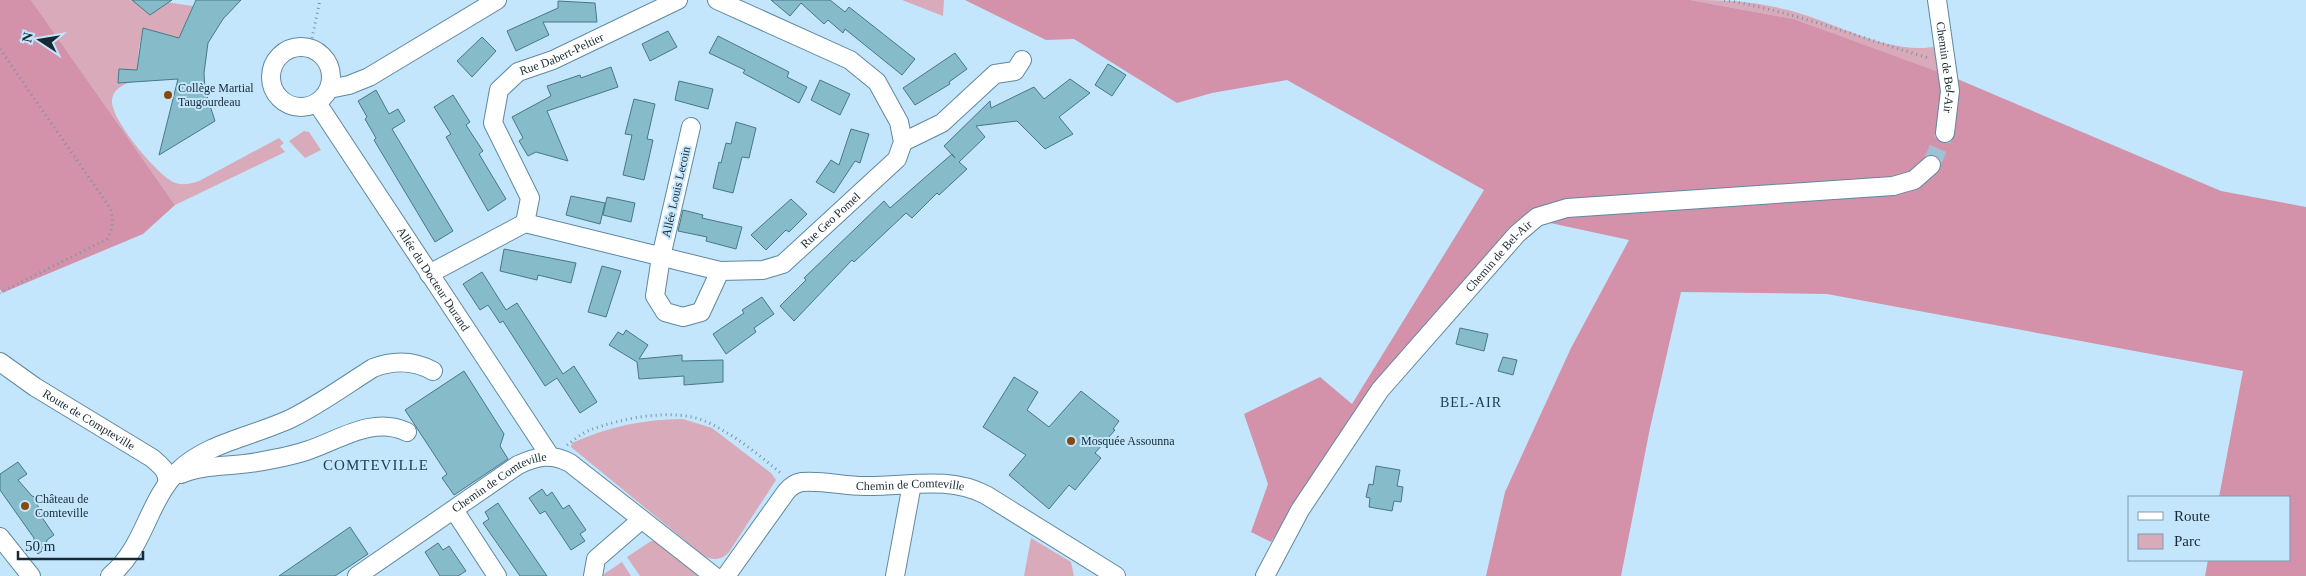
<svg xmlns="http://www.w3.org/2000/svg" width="2306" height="576" font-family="Georgia,serif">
<rect width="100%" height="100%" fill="#c3e6fc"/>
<path fill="#d8aaba" d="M31 0H137L153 11 160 8 165 2 193 6 179 38 143 28 139 48 137 70 119 69 118 83 130 82C121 86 113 90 112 100 110 119 156 173 173 182 182 186 190 184 199 181L279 138 284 143 280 146 285 152 175 205Z
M902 0H944L943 16Z
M1690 0C1726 0 1752 1 1788 10 1833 21 1891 57 1938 46L1943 74 1794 19Z
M304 131 309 132 321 150 305 158 289 141Z
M683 419 712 428 771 473 776 480 729 552C722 560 713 561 704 556L571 447 572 443C607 427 644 419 683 419Z
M1031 538 1071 562 1074 576H1024Z
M651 541H656L698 576H640L627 557Z
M622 562 631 576H601Z"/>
<path fill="#d392aa" d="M0 0H31L175 205 143 234 2 293 0 289Z
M965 0H1690L1794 19 1955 78 2221 191 2306 207V576H2205L2208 560H2290V497H2219L2243 371 1827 294 1681 292 1650 428 1621 576H1486L1505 492 1571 348 1629 240 1527 218 1364 407 1271 542 1251 532 1268 484 1244 414 1320 377 1352 404 1484 190 1287 80 1212 93 1177 103 1074 39 1046 40Z"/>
<path fill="#86bbc9" stroke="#457986" d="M132 0H172L150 15Z
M196 0H241L223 19 208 43 204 73 205 90 215 121 159 155 178 79 118 83 119 69 137 70 143 28 179 38Z
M771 0H830L845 12 849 7 915 59 902 75 845 29 843 33 828 20 824 24 801 3 790 16Z
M558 1 595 3 597 22H543L549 35 516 51 507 31 558 8Z
M668 31 677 47 650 61 642 44Z
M718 36 789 72 787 77 807 87 799 103 743 73 745 70 709 53Z
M482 37 496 51 472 77 457 61Z
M955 53 967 69 949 82 950 84 915 105 903 88Z
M1108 64 1126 75 1112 96 1095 85Z
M611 67 618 87 547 111 568 161 536 152 528 156 519 141 523 138 512 117 551 96 547 86 580 75 581 78Z
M1070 79 1090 93 1059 117 1073 134 1045 149 1017 121 976 126 985 137 959 162 967 169 939 195 937 193 912 218 906 213 854 262 852 260 794 321 780 306 806 280 804 278 884 201 890 208 952 154 955 158 944 146 990 101 991 108 1034 87 1044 99Z
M820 80 850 94 840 115 811 100Z
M679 81 713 89 708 109 675 100Z
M376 90 389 114 398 109 405 121 392 129 453 231 435 242 374 140 376 138 365 119 367 117 358 101Z
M453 95 470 122 466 125 483 151 479 154 506 199 488 211 446 137 451 134 434 107Z
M634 99 655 104 647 139 653 140 644 180 623 175 632 135 625 134Z
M736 122 756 128 749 158 742 157 733 193 713 188 719 162 721 163 726 143 731 144Z
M851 129 869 134 860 163 855 161 834 193 816 182 831 160 839 165Z
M571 196 605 203 600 224 566 215Z
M607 197 635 203 631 222 603 215Z
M791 199 807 214 789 232 786 230 766 250 751 235Z
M683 210 703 215 702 218 742 227 736 249 706 241 707 237 678 231Z
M504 249 576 263 571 283 538 275 537 280 500 271Z
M602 266 621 271 606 317 588 312Z
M482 272 506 310 517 303 563 374 574 366 597 402 580 413 557 378 545 386 503 321 500 323 488 305 480 310 463 284Z
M762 297 774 314 754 328 756 332 726 354 713 334 744 313 742 310Z
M1460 328 1488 334 1484 351 1456 344Z
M626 330 648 345 639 359 682 355V361L723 360V382L684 385V376L639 379 637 362 609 345 618 332 623 335Z
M1503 357 1517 360 1513 375 1498 371Z
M464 371 504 434 500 446 508 459 454 495 442 478 447 474 405 410Z
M1014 377 1038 392 1027 410 1049 427 1081 391 1119 421 1113 429 1115 430 1095 453 1101 458 1075 490 1069 485 1049 509 1009 475 1026 455 983 427Z
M18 462 27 474 18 480 32 496 38 498 37 504 39 508 37 510 54 535 47 540 45 549 38 554 33 546 34 538 0 490V474Z
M1376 466 1400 470 1397 486 1403 487 1401 502 1394 501 1392 511 1369 507 1370 498 1366 497 1369 484 1373 485Z
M542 489 547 496 552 492 563 509 569 505 586 530 580 534 585 541 571 550 545 511 540 514 529 498Z
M498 503 511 523 547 576H520L492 536 483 523 489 519 485 512Z
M350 527 368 554 335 576H279Z
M438 543 443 550 449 546 466 571 458 576H440L425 552Z"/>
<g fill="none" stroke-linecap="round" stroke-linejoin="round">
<path stroke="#a1c0d4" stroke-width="18" stroke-dasharray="18 9" stroke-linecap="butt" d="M1931 165 1945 133"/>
<defs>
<g id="minor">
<path id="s1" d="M1937 0 1950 91 1945 133"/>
<circle cx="301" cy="77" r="30"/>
<path d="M329 89 349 85 369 77 497 0"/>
<path id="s2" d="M317 103 550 456"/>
<path d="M691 127 661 257 655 296 665 312 683 317 701 312 720 271"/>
<path d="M903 142 942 123 995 74 1015 71 1022 60"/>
<path id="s3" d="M525 223 530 198 493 123 499 90 518 72 553 60 678 0"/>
<path id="s4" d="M429 274 525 223 720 271 763 270 783 264 897 159 903 142 899 122 877 82 850 60 717 0"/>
<path id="s5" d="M0 362 35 387 152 458C160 465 169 471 167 484"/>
<path d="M181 474C204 464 232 467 257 462 274 459 292 456 309 450 341 439 373 416 407 432"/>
<path d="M454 510 497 576"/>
<path d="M0 537 31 576"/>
<path d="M110 576C145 547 147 502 178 471 208 442 255 436 292 418 320 404 346 385 373 368 394 360 413 360 433 371"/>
<path id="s6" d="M357 576 518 465C537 456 551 453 570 463L714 576"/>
<path d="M593 576 596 559 641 520"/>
<path id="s7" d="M726 576 786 492C790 487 795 483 802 482 822 480 844 486 864 486 905 487 948 475 986 495L1116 576"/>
<path d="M895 576 912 484"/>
<path id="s8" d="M1265 576 1300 510 1380 390 1517 234 1537 217 1567 208 1893 186 1914 180 1931 165"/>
</g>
</defs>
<use href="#minor" stroke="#5f88a1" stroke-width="20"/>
<path stroke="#7994a5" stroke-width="3" stroke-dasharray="1 4" stroke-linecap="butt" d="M1724 0C1796 12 1860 38 1929 58
M310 48 320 0
M0 49 110 208C114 220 113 228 107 239L0 293
M567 445C574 440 582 433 590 430 622 418 675 407 707 422 735 435 759 455 782 474"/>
<use href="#minor" stroke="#fff" stroke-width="18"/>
</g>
<g fill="#884811" stroke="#c3e6fc" stroke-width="2">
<circle cx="168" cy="95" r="5"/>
<circle cx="1071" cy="441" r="5"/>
<circle cx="25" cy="506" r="5"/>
</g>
<g text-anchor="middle" stroke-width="4" stroke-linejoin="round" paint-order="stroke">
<g font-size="12" fill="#172933" stroke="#c3e6fc">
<text dy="4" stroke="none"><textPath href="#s3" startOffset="216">Rue Dabert-Peltier</textPath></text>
<text dy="4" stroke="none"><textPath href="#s1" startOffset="68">Chemin de Bel-Air</textPath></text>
<text transform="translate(676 192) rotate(-77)" y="4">Allée Louis Lecoin</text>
<text dy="4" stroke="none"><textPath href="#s4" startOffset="438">Rue Geo Pomel</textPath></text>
<text dy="4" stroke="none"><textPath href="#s8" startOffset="398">Chemin de Bel-Air</textPath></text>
<text dy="4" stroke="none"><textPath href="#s2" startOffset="211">Allée du Docteur Durand</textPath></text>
<text dy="4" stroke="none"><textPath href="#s5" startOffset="106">Route de Compteville</textPath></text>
<text dy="4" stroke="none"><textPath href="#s6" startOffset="171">Chemin de Comteville</textPath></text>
<text dy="4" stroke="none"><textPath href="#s7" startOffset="231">Chemin de Comteville</textPath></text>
</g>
<g font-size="12" fill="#172933" stroke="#c3e6fc" text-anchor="start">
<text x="178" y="92">Collège Martial<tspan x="178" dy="14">Taugourdeau</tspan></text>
<text x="1081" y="445">Mosquée Assounna</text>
<text x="35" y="503">Château de<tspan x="35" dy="14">Comteville</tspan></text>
</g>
<g font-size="14" letter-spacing="1" fill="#184156" stroke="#c3e6fc">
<text x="1471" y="407">BEL-AIR</text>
</g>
<g font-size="15" letter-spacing="1" fill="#184156" stroke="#c3e6fc">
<text x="376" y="470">COMTEVILLE</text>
</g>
</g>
<rect x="2128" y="496" width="162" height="65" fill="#c3e6fc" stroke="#7e9aac"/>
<rect x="2138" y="512" width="25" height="8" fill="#ffffff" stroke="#7e9aac"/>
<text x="2174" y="521" font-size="15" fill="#172933">Route</text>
<rect x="2138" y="534" width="25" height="15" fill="#d8aaba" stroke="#7e9aac"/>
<text x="2174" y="546" font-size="15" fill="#172933">Parc</text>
<g transform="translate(40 40) rotate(282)" stroke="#c3e6fc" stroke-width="4" paint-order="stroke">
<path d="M0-4L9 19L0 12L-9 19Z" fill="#172933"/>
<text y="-8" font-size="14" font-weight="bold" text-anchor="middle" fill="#172933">N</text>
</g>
<path d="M18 551v8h125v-8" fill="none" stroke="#172933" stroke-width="2.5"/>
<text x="25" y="551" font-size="15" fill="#172933" stroke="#c3e6fc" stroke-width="4" paint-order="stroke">50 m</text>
</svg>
